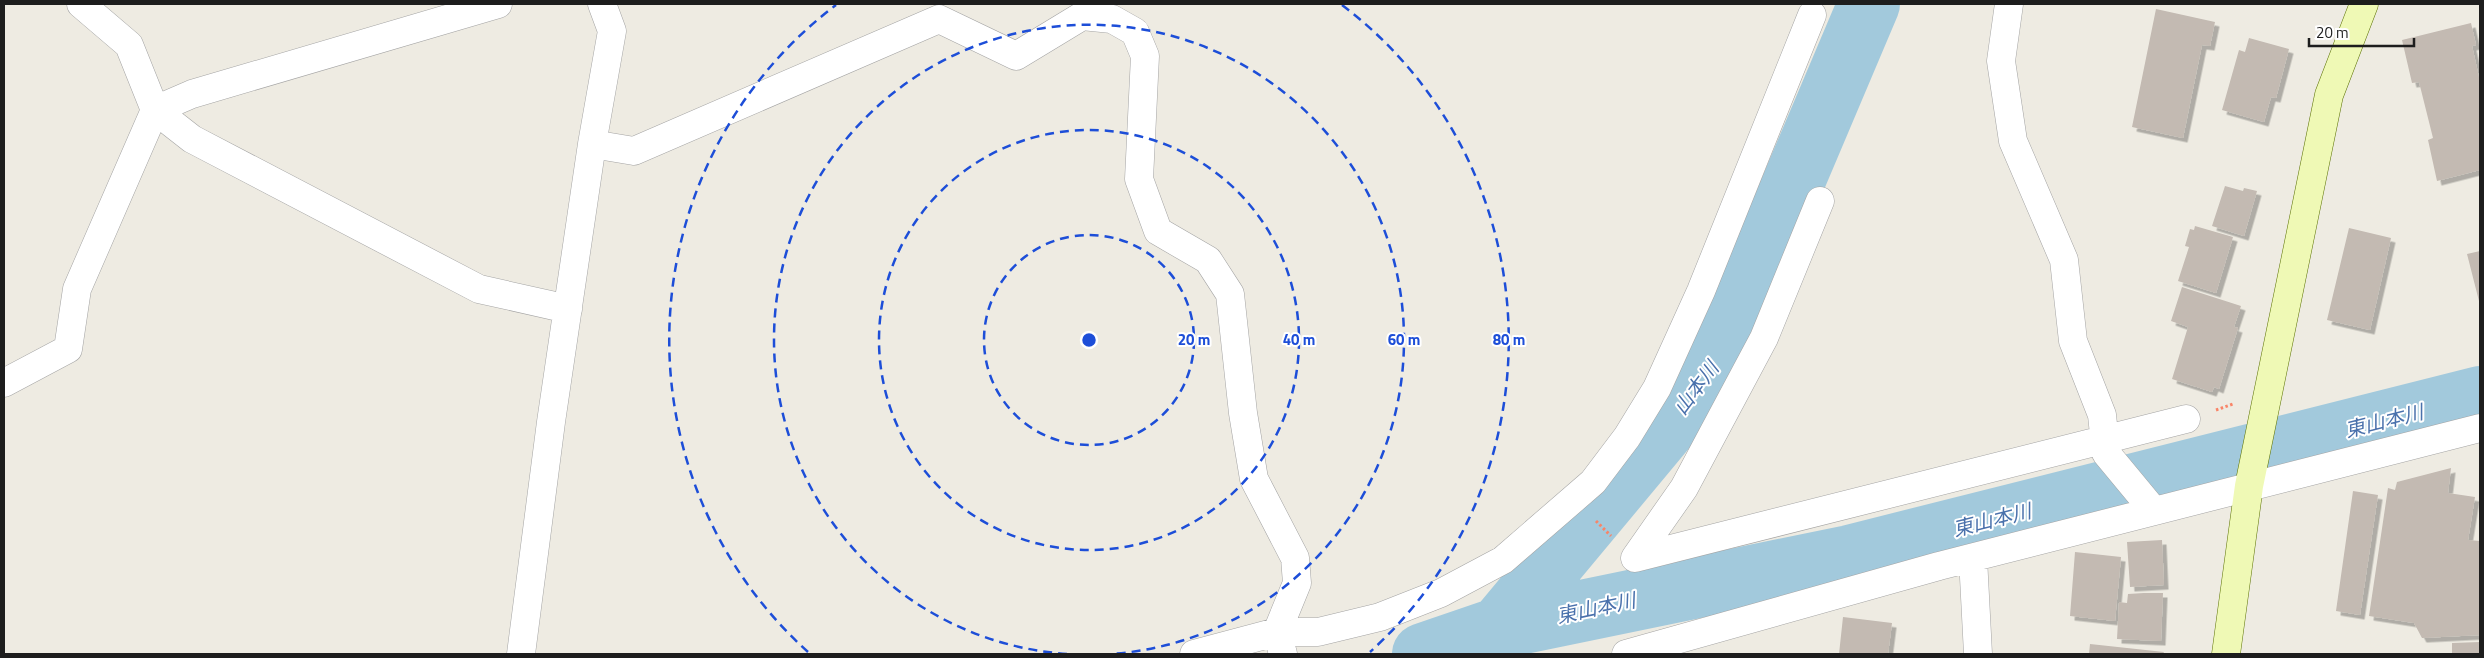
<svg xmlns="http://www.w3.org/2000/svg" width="2484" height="658" font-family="'Titillium Web','Noto Sans JP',sans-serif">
<defs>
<filter id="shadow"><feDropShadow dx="4.5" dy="4.5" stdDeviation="0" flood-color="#0004"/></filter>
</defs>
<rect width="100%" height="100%" fill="#eeebe2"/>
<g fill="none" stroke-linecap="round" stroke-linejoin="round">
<path stroke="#a2c9dc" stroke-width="62" d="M1499 628 1714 370 1869 4
M1423 654 1499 628 1849 556 2480 397"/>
</g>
<path fill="#c3bab2" filter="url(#shadow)" d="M2156 9 2215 22 2210 46 2202 45 2183 138 2132 127Z
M2471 23 2476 45 2472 46 2480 82V170L2437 181 2428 140 2433 138 2419 82 2412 83 2402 40Z
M2249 38 2289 49 2276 98 2271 97 2264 122 2222 110 2239 50 2245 52Z
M2225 186 2243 191 2244 188 2257 191 2244 236 2212 226Z
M2195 226 2233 237 2216 293 2178 281 2189 247 2185 246 2190 229 2194 230Z
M2349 228 2391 238 2370 330 2327 320Z
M2480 251V305L2467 254Z
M2182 287 2241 306 2234 327 2238 328 2219 389 2214 387 2212 392 2172 379 2188 327 2171 321Z
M2451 468 2448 493 2475 497 2468 540 2480 541V635L2422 638 2414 623 2369 616 2388 488 2395 490 2397 482Z
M2353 491 2378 495 2360 615 2336 611Z
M2162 540 2164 585 2130 587 2127 542Z
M2075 552 2121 557 2115 621 2070 616Z
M2144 593H2163L2161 641 2117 639 2119 602 2127 603 2128 594Z
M1843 617 1892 623 1888 654H1839Z
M2480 642V654H2452V643Z
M2090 644 2164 652 2163 654H2089Z"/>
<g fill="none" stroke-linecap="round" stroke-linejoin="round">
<defs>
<path id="street" d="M81 4 129 45 155 110 192 139 479 289 568 309
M2009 4 2001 61 2013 141 2064 260 2073 341 2102 415 2106 453 2154 511
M592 144 634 151 939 19 1016 56 1082 16 1112 19 1135 32 1145 56 1139 179 1158 231 1208 260 1230 294 1243 413 1254 479 1295 558 1297 583 1277 632 1283 654
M1820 201 1764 338 1684 488 1635 558 2186 419
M4 383 68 349 77 289 155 110 192 94 498 4
M1973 558 1978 654
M521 654 551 422 592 144 612 31 602 4
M1194 654 1277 632H1318L1380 617 1441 593 1503 560 1593 482 1627 437 1657 388 1701 291 1812 15
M1626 654 1939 566 2480 428"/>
<path id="secondary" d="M2226 654 2249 486 2329 95 2364 4"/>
</defs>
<use href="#street" stroke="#a4a4a4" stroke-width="29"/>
<use href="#secondary" stroke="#5c7205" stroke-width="29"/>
<path stroke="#f98568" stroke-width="3" stroke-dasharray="2.5 2.5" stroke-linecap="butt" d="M2216 410 2233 404
M1596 521 1611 536"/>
<use href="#street" stroke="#fff" stroke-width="28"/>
<use href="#secondary" stroke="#eff9b5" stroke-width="28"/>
</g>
<g fill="none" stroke="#1d4ed8" stroke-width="2.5" stroke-dasharray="9 6">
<circle cx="1089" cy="340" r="105"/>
<circle cx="1089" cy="340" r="210"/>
<path d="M1067 654A315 315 0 1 1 1111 654"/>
<path d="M808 652A420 420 0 0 1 836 5M1342 5A420 420 0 0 1 1370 652"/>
</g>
<g text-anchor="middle" stroke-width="4" stroke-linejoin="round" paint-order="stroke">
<g font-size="20" font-style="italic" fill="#4a71ac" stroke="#fff">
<text transform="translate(1696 388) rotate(-53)" y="7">山本川</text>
<text transform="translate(2384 421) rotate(-14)" y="7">東山本川</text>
<text transform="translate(1992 520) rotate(-14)" y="7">東山本川</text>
<text transform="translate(1596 608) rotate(-12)" y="7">東山本川</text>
</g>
</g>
<circle cx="1089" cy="340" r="8" fill="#1d4ed8" stroke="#fff" stroke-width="2.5"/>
<g font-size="15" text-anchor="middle" font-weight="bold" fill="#1d4ed8" stroke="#fff" stroke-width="4" stroke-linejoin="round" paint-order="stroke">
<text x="1194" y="345">20 m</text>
<text x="1299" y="345">40 m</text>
<text x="1404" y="345">60 m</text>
<text x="1509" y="345">80 m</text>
</g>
<rect width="2484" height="658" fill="none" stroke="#1d1d1d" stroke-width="10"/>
<path d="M2309 38v8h105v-8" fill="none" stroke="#1d1d1d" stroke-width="2.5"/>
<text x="2316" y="38" font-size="15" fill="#1d1d1d" stroke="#ffffff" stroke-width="4" paint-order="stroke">20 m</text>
</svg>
